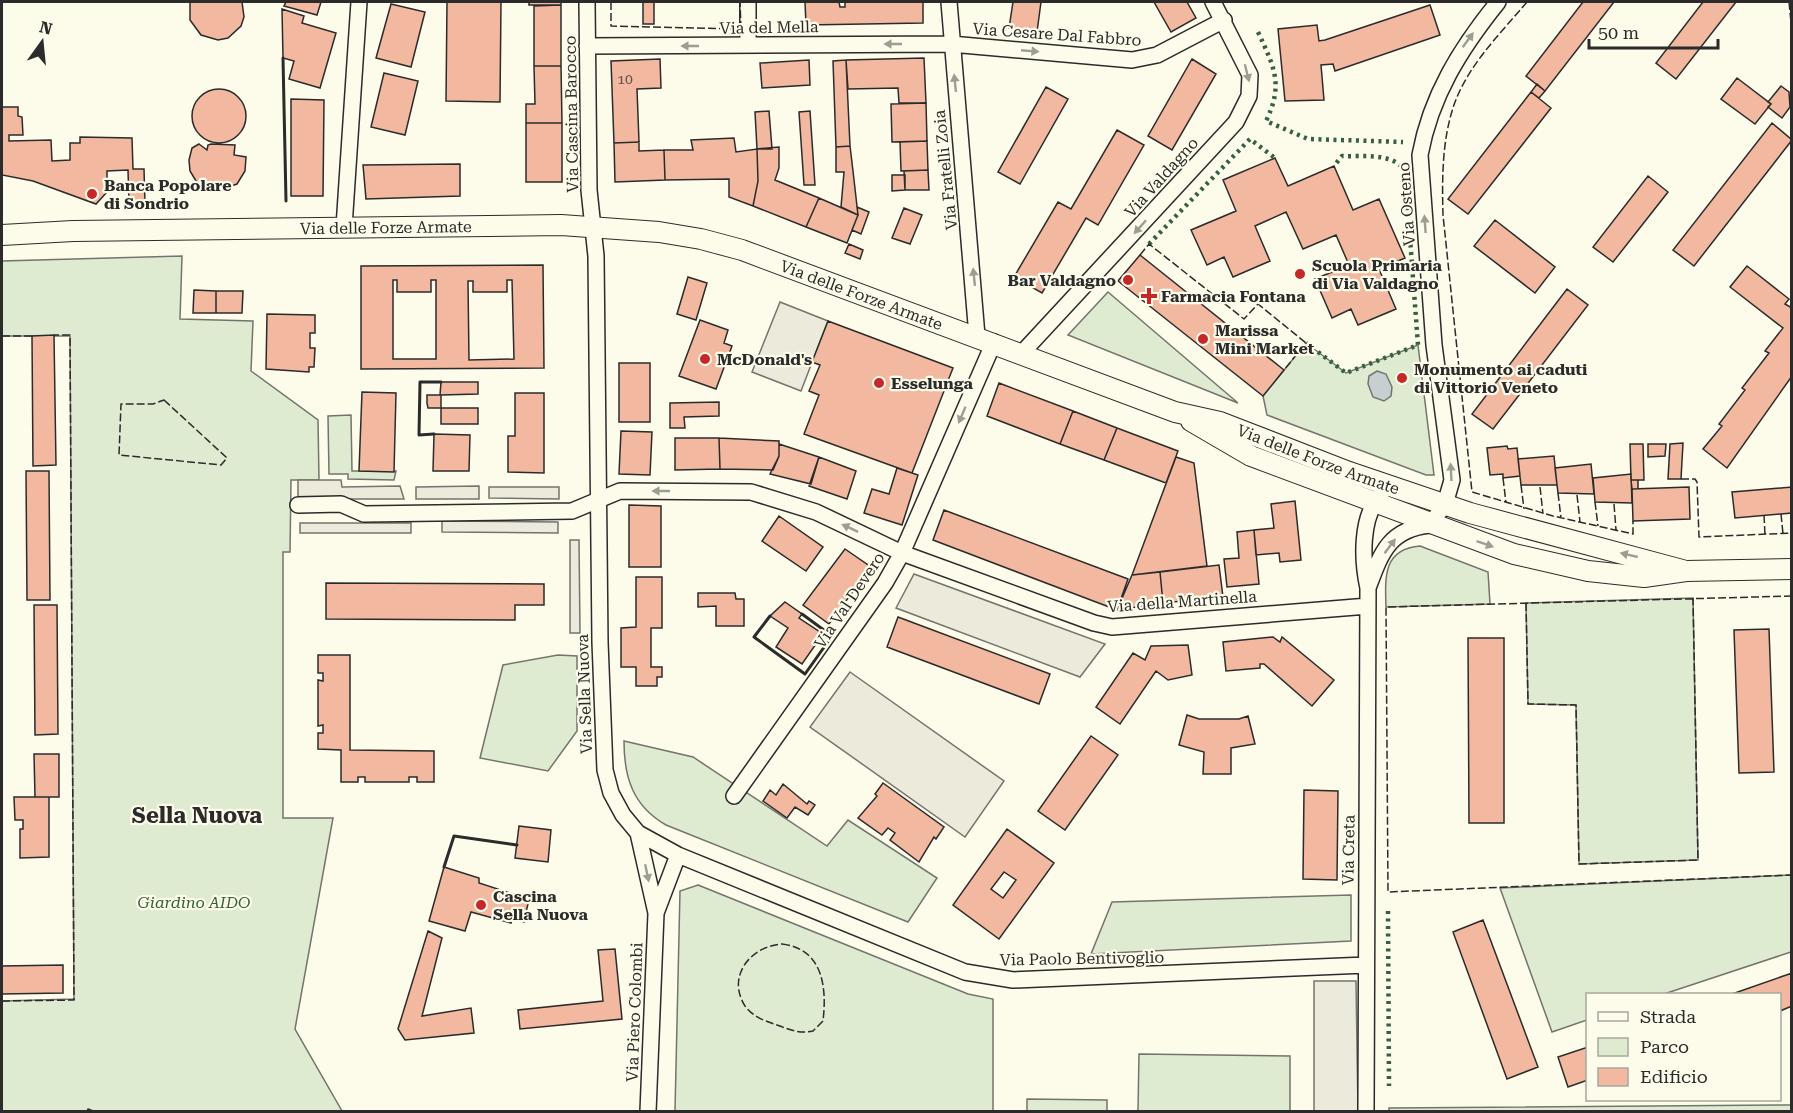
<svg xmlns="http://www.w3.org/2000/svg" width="1793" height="1113" font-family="'Roboto Serif',serif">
<rect width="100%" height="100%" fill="#fdfbea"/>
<path fill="#deebd1" stroke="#74746e" stroke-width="1.5" d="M182 256 180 319 253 321 251 371 318 420 319 480H291L290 552H283V818H333L295 1029 342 1111H2V1001L74 999 70 336H2V261Z
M1108 292 1238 403 1068 335Z
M1306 343 1346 373 1418 345 1434 475H1426L1267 415 1263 396Z
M351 415 352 471H396L394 480 348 479V474H329L328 416Z
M1420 546 1488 572 1490 604 1386 607C1385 577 1383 549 1420 546Z
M1693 598 1698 860 1579 864 1576 705 1528 704 1526 603Z
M558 655 577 656V731L548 771 480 758 503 665Z
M624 741 693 757 827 846 848 820 937 878 908 922 666 825C633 806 624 778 624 741Z
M1791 875V952L1664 994H1588L1587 1020 1552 1032 1500 888Z
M698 885 968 994 993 999V1111H675L680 891Z
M1351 895V941L1091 954 1112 902Z
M1139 1054 1290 1056V1111H1138Z
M1027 1099 1107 1100V1111H1027Z
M1791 1105V1112L1389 1111V1108Z"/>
<path fill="#eceadb" stroke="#74746e" stroke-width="1.5" d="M780 302 828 321 801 391 752 372Z
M298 480H341L342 487 400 486 404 499H298Z
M479 486V499H416V487Z
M489 487H559V499L489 498Z
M442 521 558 522V533L442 532Z
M300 523H411V533H300Z
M570 540H579L580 633H570Z
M914 574 1105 644 1080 677 896 608Z
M850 672 1004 781 965 837 810 727Z
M1314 981H1356L1358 1111H1314Z"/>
<path fill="#c7d0d0" stroke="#74746e" stroke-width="1.5" d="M1377 371 1386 374 1392 387 1391 396 1384 401 1373 397 1368 384 1369 376Z"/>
<path fill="#f2b8a0" stroke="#2b2b2b" stroke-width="1.5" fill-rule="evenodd" d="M190 2H242L244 17 241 26 228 38 218 40 201 35 190 20Z
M286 2H321L317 15 284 6Z
M447 2H501L500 102 446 101Z
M529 2H561V5H529Z
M643 2H654V24H643Z
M805 2H839L840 7H845V2H923V23L806 25Z
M1013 2H1041L1037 32 1009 28Z
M1154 2H1187L1196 18 1171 32Z
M1583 2H1614L1545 91 1526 76Z
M1703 2H1736L1676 79 1656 63Z
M391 4 425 12 411 67 376 58Z
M561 5V66H534V6Z
M1430 5 1440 35 1335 71 1333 64 1321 65 1324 100 1285 101 1278 29 1317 25 1319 41 1325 40Z
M282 9 304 16 302 23 336 33 320 88 289 79 294 61 283 58Z
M924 58 926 103H899L898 88 848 89 846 60Z
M660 59 661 88 637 89 639 142 614 143 611 61Z
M1192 59 1216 74 1172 150 1148 136Z
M809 60 810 85 762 88 760 63Z
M846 60 850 146 836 147 833 61Z
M534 66H561L562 123H526V104H535Z
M384 73 418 81 405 135 371 127Z
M1737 78 1771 104 1755 124 1721 99Z
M1537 84 1545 91 1539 98 1531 92Z
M1781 86 1789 92 1790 107 1782 118 1768 107 1771 104 1768 102Z
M1046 87 1068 99 1020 184 998 172Z
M192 116a27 27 0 1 1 54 0a27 27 0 1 1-54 0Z
M1531 92 1551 108 1468 214 1448 199Z
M291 99 324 100 323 196H291Z
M926 103 927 141 892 142 891 104Z
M2 107H18V116L22 117 23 135H9V141L51 140 52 161 70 160V143H80V137L132 138 133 169H144L145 203 129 204 128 170 107 171V192L96 204 33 181 2 175Z
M769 111 772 149H757L755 112Z
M810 111 815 185H804L799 112Z
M526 123H562V182H526Z
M1772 123 1792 140 1694 266 1673 250Z
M1117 130 1144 145 1098 225 1086 218 1042 293 1014 277 1058 202 1071 209Z
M734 138 736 152 757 149 758 181 753 206 729 197V179L665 180 664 150H693L691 140Z
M927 141 928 170 901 171 900 142Z
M639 142V151L664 150 665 180 615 182 614 143Z
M199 144 207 150 208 145 211 144 235 145 234 155 246 157 245 171 237 184 216 191 205 188 196 181 190 171 189 160 192 148Z
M850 146 853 171 858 215 841 207 844 172H836V147Z
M779 147V168L775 180 819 198 806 227 753 206 758 181 757 149Z
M1275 158 1288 186 1334 166 1353 210 1379 199 1405 258 1379 269 1396 309 1358 325 1351 309 1332 318 1315 279 1349 265 1336 235 1303 249 1286 212 1255 226 1270 261 1233 277 1224 257 1207 265 1191 230 1236 211 1223 180Z
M460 164V196L366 199 363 165Z
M928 170 929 190H905L904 171Z
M892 175H905V190L892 191Z
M1648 176 1668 192 1613 262 1593 247Z
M819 198 858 215 847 243 806 227Z
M857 207 869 212 861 234 852 230 858 215Z
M904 208 922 215 910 244 892 238Z
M1495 220 1555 267 1535 293 1474 246Z
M849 244 863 250 860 259 845 253Z
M1140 255 1284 370 1263 396 1118 281Z
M543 265 544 368 361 369V266ZM393 280H397V292H431V280H436V359H393ZM507 280H512L514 359 469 360 468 281H473V292H507Z
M1747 266 1789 299 1785 304 1792 308V376L1727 468 1703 449 1722 426 1719 424 1745 390 1742 388 1769 353 1765 351 1783 328 1730 287Z
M688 277 707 283 696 320 677 314Z
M1567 289 1588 305 1493 429 1472 414Z
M194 290 216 291V313H193Z
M216 291H243L242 313H216Z
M267 314 315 315V333H310V348H315L314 367H309V372L266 369Z
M700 320 728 330 724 343 732 346 716 389 679 376Z
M828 321 953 368 912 473 804 434 819 395 809 391 820 365 812 362Z
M54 335 56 465 33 466 32 336Z
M619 363H650V422H619Z
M441 382H478V394L441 395V408H478V424H441V408H428L427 403V395H440Z
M999 383 1073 411 1060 444 987 416Z
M362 392 396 393 394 472 359 471Z
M515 393H544V473L508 472V436H515Z
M719 402V416L684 417 685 428H670V403Z
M1073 411 1117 428 1104 460 1060 444Z
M1117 428 1178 451 1166 483 1104 460Z
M621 431 652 432 650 475 619 474Z
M434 434 470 435 469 471H433Z
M675 438H719L720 469 675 470Z
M719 438 779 441V456L773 470 720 469Z
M1683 443 1681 479H1668L1670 444Z
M779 444 819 457 811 484 770 474 779 456Z
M1630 444H1643L1644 480H1631Z
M1648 444H1666L1665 456 1648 457Z
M1507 446 1508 449 1517 448 1520 476 1503 478V474L1490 475 1487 448Z
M1554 456 1557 485H1521L1518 459Z
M819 457 856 471 847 499 809 486Z
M1176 457 1194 463 1207 566 1132 575Z
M1591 464 1594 494 1558 493 1555 468Z
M897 468 918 475 902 525 864 513 872 489 889 494Z
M26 471H49L50 600H27Z
M1631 474 1632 503 1595 502 1593 478Z
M1631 480H1638V489H1632Z
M1689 487 1690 519 1633 521 1632 489Z
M1792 487V513L1735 518 1732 492Z
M1295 501 1301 560 1280 562 1279 553 1256 555 1254 530 1274 528 1271 504Z
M629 505 661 506V567H629Z
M944 510 1128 579 1117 610 933 540Z
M779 516 823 547 806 571 762 541Z
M1254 530 1259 584 1227 587 1224 559 1239 558 1237 532Z
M845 549 871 567 829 624 803 605Z
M1219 565 1223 597 1163 603 1160 572Z
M1160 572 1163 603 1117 610 1132 575Z
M636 577H662V628H651V667H662V677H657V686H636V667H621V628L636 627Z
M326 583 544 584V605H515V620L326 619Z
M698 593H735L736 599H744V626H716V606L698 607Z
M785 602 802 614 799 618 823 634 802 664 776 647 788 628 770 616Z
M34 605H57L58 734 35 735Z
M898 617 1050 674 1039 704 887 647Z
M1769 629 1774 772 1739 773 1734 630Z
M1273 637 1280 642 1282 637 1334 680 1312 706 1264 664H1260V668L1226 671 1223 642Z
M1468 638H1504V823H1469Z
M1188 645 1192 675 1168 680 1156 671 1120 724 1096 707 1133 653 1145 660 1151 646Z
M318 655H350V750L434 751V782H417V777H409V782H365V777H358V782H341V750L318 749V733H323V725L318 726V680L323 681V673H318Z
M1187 715 1199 719H1239L1248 716 1255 744 1231 748V774H1203L1204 752 1179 745Z
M1091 736 1118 755 1065 830 1038 811Z
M34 754H59V797H35Z
M883 783 944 827 936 839 934 837 919 862 890 840 895 833 888 828 882 835 858 818 877 796 875 794Z
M783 784 807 804 809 801 815 805 808 815 795 807 787 818 763 801 770 790 776 795Z
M1304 790 1338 791 1337 880 1303 879Z
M14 797H49V857L20 858V829H23V820H15Z
M519 826 551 830 548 862 515 858Z
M1007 829 1054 863 999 939 953 905ZM1004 872 1016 880 1003 898 991 889Z
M444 867 479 878V883L529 899 524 922 512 918 511 923 471 912 465 931 429 921Z
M1483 920 1538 1067 1507 1079 1453 932Z
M428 931 442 938 422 1016 471 1008 474 1033 405 1040 398 1029Z
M615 949 622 1019 520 1029 518 1010 603 1001 598 950Z
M63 965V993L2 994V966Z
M1792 973V1006L1780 1011V994H1732Z
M1588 1047V1080L1568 1087 1558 1057Z"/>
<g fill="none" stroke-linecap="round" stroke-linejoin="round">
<defs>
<path id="minor" d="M587 2 589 190 596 256 600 642 605 770 611 793 623 815 638 833 678 855 965 972 1013 980 1366 965
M949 2 977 336
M748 45V2
M587 46 951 44 1132 60 1157 55 1224 20
M344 227 359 2
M1022 353 1236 122 1249 96 1250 75 1213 2
M298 505 341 504 364 514 572 511 620 491 751 492 816 512 902 553 1094 623 1112 627 1368 606
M1368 588C1381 553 1389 529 1430 525L1445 504 1452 480 1434 345 1420 155C1431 95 1461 48 1498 2
M734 796 885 583 902 553 994 342
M638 833 656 913 648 1112
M656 913 678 855
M1366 1112 1368 588C1362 561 1360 516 1381 495"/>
<g id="tertiary">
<path id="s1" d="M2 235 73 231 561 225 659 232 701 239 742 250 1175 412 1220 422 1349 472 1470 513 1686 571"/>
<path d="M1191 421 1251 456 1514 554 1588 571 1644 577 1686 571 1792 569"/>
</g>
</defs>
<use href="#minor" stroke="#2b2b2b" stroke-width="18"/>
<use href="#tertiary" stroke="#2b2b2b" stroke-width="22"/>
<use href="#minor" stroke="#fdfbea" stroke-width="15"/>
<use href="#tertiary" stroke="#fdfbea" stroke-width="20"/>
<path stroke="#34623c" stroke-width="4.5" stroke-dasharray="3 4.5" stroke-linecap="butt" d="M1258 32C1274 67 1284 84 1266 121L1308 139 1403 142
M1149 244 1250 139 1275 158
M1306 343 1346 373 1418 345 1405 171C1393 152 1363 157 1342 156L1334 166
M1388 911 1389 1086"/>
<path stroke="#2b2b2b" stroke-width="1.5" stroke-dasharray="8 3" stroke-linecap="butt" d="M611 2V26L741 29 740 2
M1527 2C1500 34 1466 67 1453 108 1442 142 1442 180 1443 215L1472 492 1553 516 1633 534V521
M1789 2 1792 32
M1140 255 1149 244 1244 319 1258 304 1306 343 1284 370
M2 336H32
M164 400 227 458 221 465 119 455 121 404H153Z
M1503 478 1506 503
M1681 479H1695L1697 482 1699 537 1792 533
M1521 485 1524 509
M1540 487 1543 514
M1558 493 1561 518
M1577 495 1580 522
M1595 502 1598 526
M1614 504 1616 530
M1781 514 1783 534
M1764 515 1765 535
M1792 596 1386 607 1388 892 1792 875
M1526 603 1528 704 1576 705 1579 864 1698 860 1693 598
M782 944C823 949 827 987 823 1021L813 1031C800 1034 790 1030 777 1025 765 1021 753 1017 745 1006 726 976 751 946 782 944Z
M2 1001 74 1000 70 335H54
M87 1112 88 1109 96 1112"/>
<path stroke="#2b2b2b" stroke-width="3" d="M283 58 286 201
M434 434 419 435 420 382H441
M770 616 754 637 805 674 832 636 802 614
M444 867 454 836 517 845"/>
</g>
<defs><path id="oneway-solid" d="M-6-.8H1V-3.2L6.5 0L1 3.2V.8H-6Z" transform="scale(1.5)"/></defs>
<g fill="#9e9d94">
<use href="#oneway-solid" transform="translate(1468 40) rotate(-54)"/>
<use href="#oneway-solid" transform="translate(893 44) rotate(180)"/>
<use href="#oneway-solid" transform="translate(690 46) rotate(180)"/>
<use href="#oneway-solid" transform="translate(1030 51) rotate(5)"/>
<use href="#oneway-solid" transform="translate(1247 73) rotate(76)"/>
<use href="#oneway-solid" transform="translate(955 83) rotate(-96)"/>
<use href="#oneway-solid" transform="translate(1425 224) rotate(-94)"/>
<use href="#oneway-solid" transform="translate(1140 227) rotate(132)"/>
<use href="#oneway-solid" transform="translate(974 277) rotate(-96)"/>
<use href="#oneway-solid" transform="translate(962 415) rotate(113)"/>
<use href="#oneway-solid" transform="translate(1451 472) rotate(-93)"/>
<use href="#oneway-solid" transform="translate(661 491) rotate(-180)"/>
<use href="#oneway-solid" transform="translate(850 528) rotate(-155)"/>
<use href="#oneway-solid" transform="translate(1485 544) rotate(19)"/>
<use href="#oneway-solid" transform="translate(1390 546) rotate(-53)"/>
<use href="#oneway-solid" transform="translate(1629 555) rotate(-167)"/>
<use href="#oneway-solid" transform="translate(647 873) rotate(78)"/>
</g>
<g fill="#c62828" stroke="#fdfbea" stroke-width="2">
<circle cx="92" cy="194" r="6"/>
<circle cx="1300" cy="274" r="6"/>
<circle cx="1128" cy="280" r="6"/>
<path d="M1146 287h6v6h6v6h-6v6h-6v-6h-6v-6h6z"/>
<circle cx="1203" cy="339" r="6"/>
<circle cx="705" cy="359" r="6"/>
<circle cx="1402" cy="378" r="6"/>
<circle cx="879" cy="383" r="6"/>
<circle cx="481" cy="905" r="6"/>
</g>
<g text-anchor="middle" stroke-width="4.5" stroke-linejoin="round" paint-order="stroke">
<g font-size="14" fill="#5d4e48">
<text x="625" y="84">10</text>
</g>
<g font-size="16" fill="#2b2b2b" stroke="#fdfbea">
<text transform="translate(769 27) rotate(-1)" y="6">Via del Mella</text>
<text transform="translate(1057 34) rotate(4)" y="6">Via Cesare Dal Fabbro</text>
<text transform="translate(571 114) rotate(-91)" y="6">Via Cascina Barocco</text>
<text transform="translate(945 170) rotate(-96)" y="6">Via Fratelli Zoia</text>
<text transform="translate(1161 177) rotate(-48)" y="6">Via Valdagno</text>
<text transform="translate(1406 204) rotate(-94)" y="6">Via Osteno</text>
<text dy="6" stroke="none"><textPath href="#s1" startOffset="384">Via delle Forze Armate</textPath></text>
<text dy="6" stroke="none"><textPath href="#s1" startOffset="870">Via delle Forze Armate</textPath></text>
<text dy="6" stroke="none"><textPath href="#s1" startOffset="1356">Via delle Forze Armate</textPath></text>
<text transform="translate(849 600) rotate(-56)" y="6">Via Val Devero</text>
<text transform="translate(1182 601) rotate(-4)" y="6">Via della Martinella</text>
<text transform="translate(584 694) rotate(-92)" y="6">Via Sella Nuova</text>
<text transform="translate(1348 850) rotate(-89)" y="6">Via Creta</text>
<text transform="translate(1082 958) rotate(-1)" y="6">Via Paolo Bentivoglio</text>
<text transform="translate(634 1012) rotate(-88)" y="6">Via Piero Colombi</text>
</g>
<g font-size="16" font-weight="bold" fill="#2b2b2b" stroke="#fdfbea" text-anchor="start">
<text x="104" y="191">Banca Popolare<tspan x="104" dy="18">di Sondrio</tspan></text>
<text x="1312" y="271">Scuola Primaria<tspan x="1312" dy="18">di Via Valdagno</tspan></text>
<text x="1116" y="286" text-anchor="end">Bar Valdagno</text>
<text x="1161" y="302">Farmacia Fontana</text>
<text x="1215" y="336">Marissa<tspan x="1215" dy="18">Mini Market</tspan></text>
<text x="717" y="365">McDonald's</text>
<text x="1414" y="375">Monumento ai caduti<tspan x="1414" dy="18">di Vittorio Veneto</tspan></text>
<text x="891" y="389">Esselunga</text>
<text x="493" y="902">Cascina<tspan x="493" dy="18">Sella Nuova</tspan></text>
</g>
<g font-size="16" font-style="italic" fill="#34623c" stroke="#fdfbea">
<text x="194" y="908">Giardino AIDO</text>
</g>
<g font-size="22" font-weight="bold" fill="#2b2b2b" stroke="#fdfbea">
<text x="197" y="823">Sella Nuova</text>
</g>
</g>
<rect width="1793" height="1113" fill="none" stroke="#2b2b2b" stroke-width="6"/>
<rect x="1586" y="993" width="195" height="108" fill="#fdfbea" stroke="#a9a89e" stroke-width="1.5"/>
<rect x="1598" y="1012" width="30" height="9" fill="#fdfbea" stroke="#a9a89e" stroke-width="1.5"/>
<text x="1640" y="1023" font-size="18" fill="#2b2b2b">Strada</text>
<rect x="1598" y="1038" width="30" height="18" fill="#deebd1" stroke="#a9a89e" stroke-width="1.5"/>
<text x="1640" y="1053" font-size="18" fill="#2b2b2b">Parco</text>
<rect x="1598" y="1068" width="30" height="18" fill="#f2b8a0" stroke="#a9a89e" stroke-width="1.5"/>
<text x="1640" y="1083" font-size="18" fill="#2b2b2b">Edificio</text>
<g transform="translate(42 42) rotate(15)" stroke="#fdfbea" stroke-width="4.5" paint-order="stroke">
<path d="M0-4.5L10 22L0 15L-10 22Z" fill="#2b2b2b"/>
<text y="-9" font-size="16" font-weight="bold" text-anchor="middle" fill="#2b2b2b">N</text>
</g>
<path d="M1589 39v9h129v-9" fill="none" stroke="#2b2b2b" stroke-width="3"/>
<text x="1598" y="39" font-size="18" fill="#2b2b2b" stroke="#fdfbea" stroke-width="4.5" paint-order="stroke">50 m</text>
</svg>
